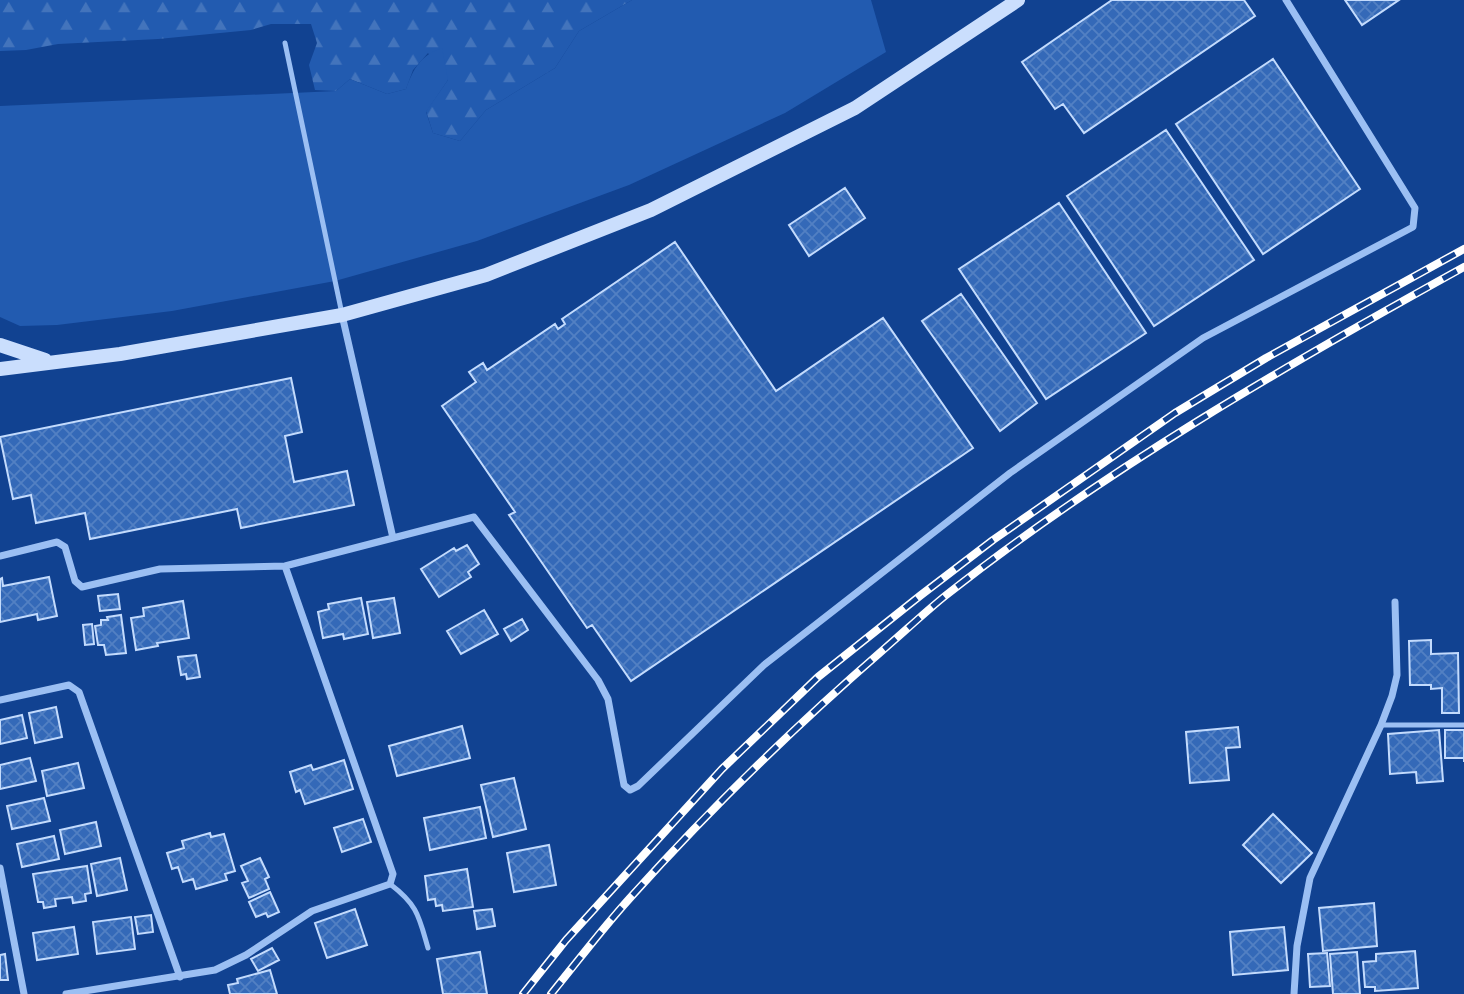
<svg xmlns="http://www.w3.org/2000/svg" width="1464" height="994" font-family="'Asap Condensed',sans-serif">
<defs>
<pattern id="forest-firs" width="22" height="20" patternUnits="userSpaceOnUse" patternTransform="scale(1.75)"><rect width="22" height="20" fill="#225bb0"/><path d="M5 1l3.5 6h-7zM16 11l3.5 6h-7z" fill="#4374bc"/></pattern>
<pattern id="building-cross-hatch" width="8" height="8" patternUnits="userSpaceOnUse" patternTransform="scale(1.75)"><rect width="8" height="8" fill="#3469b8"/><path d="M0 0l8 8M0 8l8-8" fill="none" stroke="#5280c3"/></pattern>
</defs>
<rect width="100%" height="100%" fill="#114291"/>
<path fill="url(#forest-firs)" d="M0 0H632L579 31 555 68 486 110 460 141 433 133 426 111 448 80 428 53 413 70 406 89 387 94 350 79 336 91 315 90 309 65 317 43 311 24H271L251 30 158 39 58 44 26 50 0 51Z"/>
<path fill="#225bb0" d="M632 0H871L886 52 785 113 629 185 477 241 335 281 172 311 57 325 20 326 0 317V106L336 91 350 79 387 94 406 89C413 69 421 55 442 48L448 80 426 112 433 133 460 141 486 110 555 68 579 31Z"/>
<path fill="url(#building-cross-hatch)" stroke="#c3dbfd" stroke-width="2" d="M1112 0H1244L1255 16 1084 133 1063 104 1055 109 1022 62Z
M1345 0H1399L1362 25Z
M1273 59 1360 189 1263 254 1176 124Z
M1166 130 1254 260 1154 326 1067 196Z
M845 188 865 218 809 256 789 225Z
M1059 203 1146 333 1046 399 959 269Z
M675 242 776 391 883 318 973 448 631 681 592 625 587 628 509 515 515 512 442 406 476 382 469 372 483 363 487 370 555 324 558 329 565 324 562 319Z
M961 294 1037 403 1000 431 922 321Z
M291 378 302 432 285 436 294 482 347 471 354 505 241 528 237 509 90 539 85 513 36 523 31 495 13 499 0 437Z
M467 545 479 564 468 572 471 577 439 597 421 569 454 548 456 551Z
M49 577 57 616 38 620 37 614 0 622V579L2 578 3 586Z
M118 594 120 609 100 611 98 596Z
M361 598 368 634 344 639 343 634 323 638 318 612 329 609 328 604Z
M394 598 400 633 373 638 367 602Z
M183 601 189 638 157 643 158 646 136 650 131 618 144 616 143 608Z
M484 610 498 634 461 654 447 631Z
M121 615 126 653 106 655 104 645H98L95 626 101 625V620H108L107 617Z
M522 619 528 630 511 641 504 629Z
M92 624 94 644 85 645 83 625Z
M1431 640V654L1458 653 1459 713H1442V688L1431 689V685H1410L1409 641Z
M196 655 200 677 187 679 186 674 181 675 178 657Z
M56 707 62 737 35 743 29 713Z
M22 715 27 738 0 744V720Z
M462 726 470 758 397 776 389 746Z
M1238 727 1240 747 1226 748 1229 780 1190 783 1186 732Z
M1439 730 1443 781 1417 783 1416 772 1390 774 1388 734Z
M1445 730H1464V762V758H1445Z
M30 758 36 781 0 789V765Z
M344 760 353 789 305 804 300 790 296 792 290 772 311 765 313 770Z
M78 763 84 788 47 796 42 771Z
M514 778 526 829 493 837 481 785Z
M44 798 50 821 12 829 7 806Z
M480 807 486 838 430 850 424 818Z
M1273 814 1312 853 1281 883 1243 845Z
M363 819 371 842 342 852 334 828Z
M96 822 101 846 65 854 60 830Z
M210 833 211 837 224 834 235 871 225 874 227 880 196 889 193 879 183 882 178 867 172 869 167 853 184 848 182 841Z
M54 836 59 859 22 867 17 844Z
M549 845 556 885 514 892 507 853Z
M120 858 127 890 97 896 91 864Z
M260 858 269 877 265 879 269 889 249 898 242 883 248 881 241 866Z
M87 866 91 893 85 894 86 901 73 903 72 897 55 899 56 906 44 908 43 902H38L33 874Z
M467 869 473 907 443 911 442 905 436 906 435 899 428 900 425 876Z
M270 892 279 912 268 917 266 913 256 917 249 902Z
M1374 903 1377 946 1323 951 1319 908Z
M355 909 367 945 327 958 315 923Z
M492 909 495 926 477 929 474 911Z
M151 915 153 932 138 934 135 917Z
M131 917 135 949 97 954 93 922Z
M74 927 78 954 37 960 33 933Z
M1284 927 1288 970 1233 975 1230 932Z
M272 948 279 960 258 971 251 959Z
M1415 951 1418 988 1375 991V987H1365L1363 962 1376 961V954Z
M480 952 487 994H443L437 959Z
M1357 952 1360 994H1333L1330 954Z
M1327 953 1330 986 1310 987 1308 954Z
M5 954 8 980H0V955Z
M270 970 277 994H230L228 985 238 983 237 979Z"/>
<g fill="none" stroke-linecap="round" stroke-linejoin="round">
<path stroke="#9bbff3" stroke-width="5" d="M285 43 342 314
M1381 725H1464
M390 884C418 905 419 917 428 948"/>
<path stroke="#9bbff3" stroke-width="7" d="M342 315 393 538
M0 556 57 542 65 547 75 581 82 587 160 569 285 566 474 517 598 680 608 699 624 785 630 790 638 786 764 665 1010 473 1203 338 1413 227 1415 208 1286 0
M0 700 69 685 79 692 180 977
M0 868 24 994
M66 994 215 970 246 955 312 911 390 884 393 874 285 566
M1294 994 1297 946 1310 878 1381 725 1392 696 1397 675 1395 602"/>
<path stroke="#cadefd" stroke-width="14" d="M0 345 45 360
M0 369 120 354 342 315 486 275 651 210 855 108 1018 0"/>
<defs>
<path id="rail" d="M523 994 566 940 722 769 818 677 921 595 993 540 1175 413 1266 358 1464 249
M551 994C577 962 602 929 630 898 709 810 793 728 883 650 904 632 924 613 945 596 1106 469 1285 366 1464 267"/>
</defs>
<use href="#rail" stroke="#fff" stroke-width="8"/>
<use href="#rail" stroke="#114291" stroke-width="5" stroke-dasharray="16" stroke-linecap="butt"/>
</g>
</svg>
